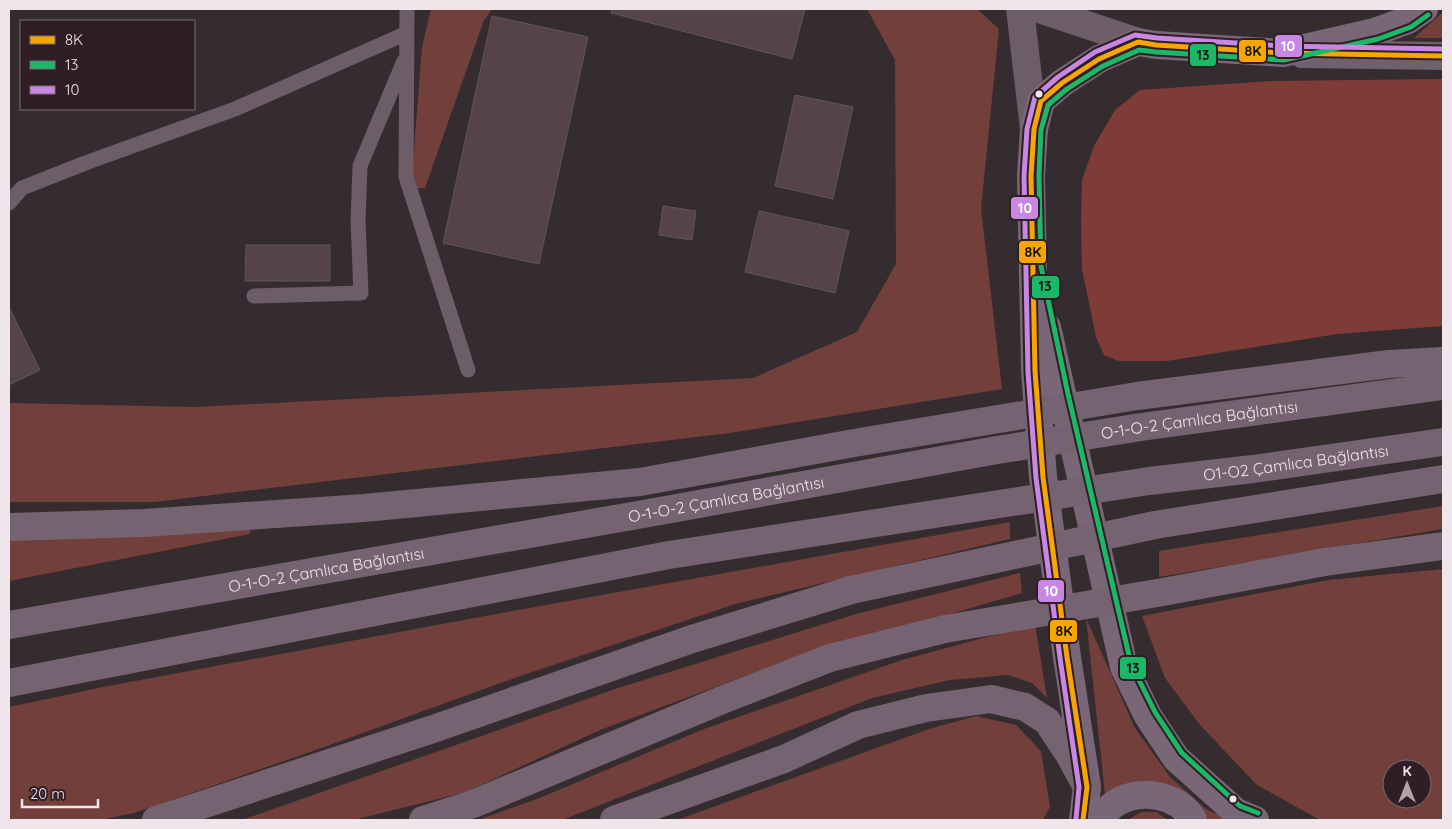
<svg xmlns="http://www.w3.org/2000/svg" width="1452" height="829" font-family="Quicksand,sans-serif">
<rect width="100%" height="100%" fill="#352c30"/>
<path fill="#723f3a" fill-rule="evenodd" d="M431 9H492L484 20 425 188H411L422 47Z
M867 9H977L999 29 981 209 1002 389 730 433 154 502H9V403L195 407 753 378 857 332 896 264 895 60Z
M1443 12V38H1414Z
M1443 506V529L1159 577V551Z
M1010 522V539L735 604 503 682 327 746 134 813 101 820H9V707L103 687 496 614Z
M250 527V534L9 581V540Z
M1443 569V819L1438 820H1320L1257 785 1200 725 1165 678 1142 616 1328 580ZM1392 769H1422V799H1392Z
M1020 573 1022 593 775 665 600 730 466 792 354 820H242L618 688 856 614Z
M1086 618 1135 728 1170 777 1206 809 1229 820H1205L1105 794Z
M1035 624 1047 698 1032 683 1008 675 950 680 872 698 562 820H478L537 799 704 729 902 660Z
M976 716 1016 725 1041 751 1050 807 1043 820H677L929 729Z
M1141 812H1156L1168 820H1128Z"/>
<path fill="#7f3c37" d="M1443 79V326L1337 334 1167 361H1119L1104 355 1096 337 1082 269 1081 221 1082 180 1094 146 1115 110 1140 90 1271 81Z"/>
<path fill="#554348" stroke="#5e5658" d="M612 9H805L792 59 611 13Z
M492 16 588 37 539 264 443 243Z
M795 95 853 107 833 199 775 186Z
M663 206 696 211 692 240 659 235Z
M759 211 849 231 835 293 745 272Z
M246 245H330V281H245Z
M9 307 40 370 9 385Z"/>
<g fill="none" stroke-linecap="round" stroke-linejoin="round">
<path stroke="#6c5d69" stroke-width="15" d="M407 9 406 177 468 370
M9 203 22 188 88 162 235 109 407 33
M254 296 361 293 358 221 360 166 404 61"/>
<path stroke="#6c5d69" stroke-width="28" d="M1020 9 1034 129
M1039 9 1138 42"/>
<path stroke="#70606e" stroke-width="28" d="M1302 54 1443 56"/>
<path stroke="#796777" stroke-width="28" d="M1047 327 1124 667 1148 716 1176 758 1236 812 1255 820
M1083 820 1087 787 1067 657 1043 477 1035 371 1031 176 1034 129 1041 101 1062 83 1099 59 1138 42 1156 45 1283 53 1375 32 1408 20 1424 9
M1099 820C1104 814 1109 807 1116 803 1140 788 1179 794 1193 820"/>
<g stroke="#766372" stroke-width="28">
<path d="M9 527 144 523 364 508 640 482 860 442 1137 396 1389 364 1443 361"/>
<path id="s1" d="M9 625 649 513 997 450 1141 427 1443 386"/>
<path id="s2" d="M9 683 669 555 1149 481 1253 469 1443 442"/>
<path d="M156 820 433 729 692 639 851 590 1155 525 1443 479"/>
<path d="M423 820 473 804 722 700 830 658 945 629 1163 592 1325 562 1443 546"/>
<path d="M614 820 784 759 858 725 926 708 991 699 1025 707 1047 721 1069 754 1087 787"/>
</g>
<defs>
<path id="bus-1" d="M1083 820 1087 787 1067 657 1043 477 1035 371 1031 176 1034 129 1041 101 1062 83 1099 59 1138 42 1156 45 1283 53 1443 56"/>
<path id="bus-2" d="M1258 813 1240 806 1182 753 1155 712 1131 664 1068 394 1041 266 1039 176 1041 130 1048 105 1067 89 1103 66 1139 50 1156 52 1284 60 1378 39 1411 27 1428 15"/>
<path id="bus-3" d="M1076 819 1079 787 1060 658 1036 478 1028 372 1024 176 1027 129 1035 97 1058 77 1095 52 1135 35 1157 38 1283 46 1443 49"/>
</defs>
<use href="#bus-1" stroke="#2f1e26" stroke-width="9"/>
<use href="#bus-2" stroke="#2f1e26" stroke-width="9"/>
<use href="#bus-3" stroke="#2f1e26" stroke-width="9"/>
<use href="#bus-1" stroke="#f7a600" stroke-width="5"/>
<use href="#bus-2" stroke="#1ab867" stroke-width="5"/>
<use href="#bus-3" stroke="#c787e3" stroke-width="5"/>
</g>
<g fill="#f0e5ea" stroke="#2f1e26" stroke-width="2">
<circle cx="1039" cy="94" r="4.5"/>
<circle cx="1233" cy="799" r="4.5"/>
</g>
<g text-anchor="middle" stroke-width="4.5" stroke-linejoin="round" paint-order="stroke">
<g font-size="16" fill="#f0e5ea" stroke="#2f1e26">
<text dy="6" stroke="none"><textPath href="#s1" startOffset="1208">O-1-O-2 Çamlıca Bağlantısı</textPath></text>
<text dy="6" stroke="none"><textPath href="#s2" startOffset="1306">O1-O2 Çamlıca Bağlantısı</textPath></text>
<text dy="6" stroke="none"><textPath href="#s1" startOffset="728">O-1-O-2 Çamlıca Bağlantısı</textPath></text>
<text dy="6" stroke="none"><textPath href="#s1" startOffset="322">O-1-O-2 Çamlıca Bağlantısı</textPath></text>
</g>
</g>
<g stroke="#2f1e26" stroke-width="2">
<rect x="1274" y="34" width="29" height="24" rx="5" fill="#c787e3"/>
<rect x="1238" y="39" width="29" height="24" rx="5" fill="#f7a600"/>
<rect x="1189" y="43" width="28" height="24" rx="5" fill="#1ab867"/>
<rect x="1010" y="196" width="29" height="24" rx="5" fill="#c787e3"/>
<rect x="1018" y="240" width="29" height="24" rx="5" fill="#f7a600"/>
<rect x="1031" y="275" width="29" height="24" rx="5" fill="#1ab867"/>
<rect x="1037" y="579" width="28" height="24" rx="5" fill="#c787e3"/>
<rect x="1049" y="619" width="29" height="24" rx="5" fill="#f7a600"/>
<rect x="1119" y="656" width="28" height="24" rx="5" fill="#1ab867"/>
</g>
<g font-size="14" text-anchor="middle" font-weight="bold" fill="#fff">
<text x="1288" y="51">10</text>
<text x="1025" y="213">10</text>
<text x="1051" y="596">10</text>
</g>
<g font-size="14" text-anchor="middle" font-weight="bold" fill="#111">
<text x="1253" y="56">8K</text>
<text x="1203" y="60">13</text>
<text x="1033" y="257">8K</text>
<text x="1045" y="291">13</text>
<text x="1064" y="636">8K</text>
<text x="1133" y="673">13</text>
</g>
<rect width="1452" height="829" fill="none" stroke="#f0e5ea" stroke-width="20"/>
<rect x="20" y="20" width="175" height="90" fill="#2f1e26" stroke="#7c6e74"/>
<rect x="30" y="36" width="25" height="8" fill="#f7a600" stroke="#7c6e74"/>
<text x="65" y="45" font-size="15" fill="#f0e5ea">8K</text>
<rect x="30" y="61" width="25" height="8" fill="#1ab867" stroke="#7c6e74"/>
<text x="65" y="70" font-size="15" fill="#f0e5ea">13</text>
<rect x="30" y="86" width="25" height="8" fill="#c787e3" stroke="#7c6e74"/>
<text x="65" y="95" font-size="15" fill="#f0e5ea">10</text>
<g transform="translate(1407 784)"><circle r="24" fill="#2f1e26" stroke="#7c6e74"/>
<path d="M0-4L9 19L0 12L-9 19Z" fill="#afa4a9"/>
<text y="-8" font-size="14" font-weight="bold" text-anchor="middle" fill="#f0e5ea">K</text>
</g>
<path d="M22 799v8h76v-8" fill="none" stroke="#f0e5ea" stroke-width="2.5"/>
<text x="30" y="799" font-size="15" fill="#f0e5ea" stroke="#2f1e26" stroke-width="4" paint-order="stroke">20 m</text>
</svg>
